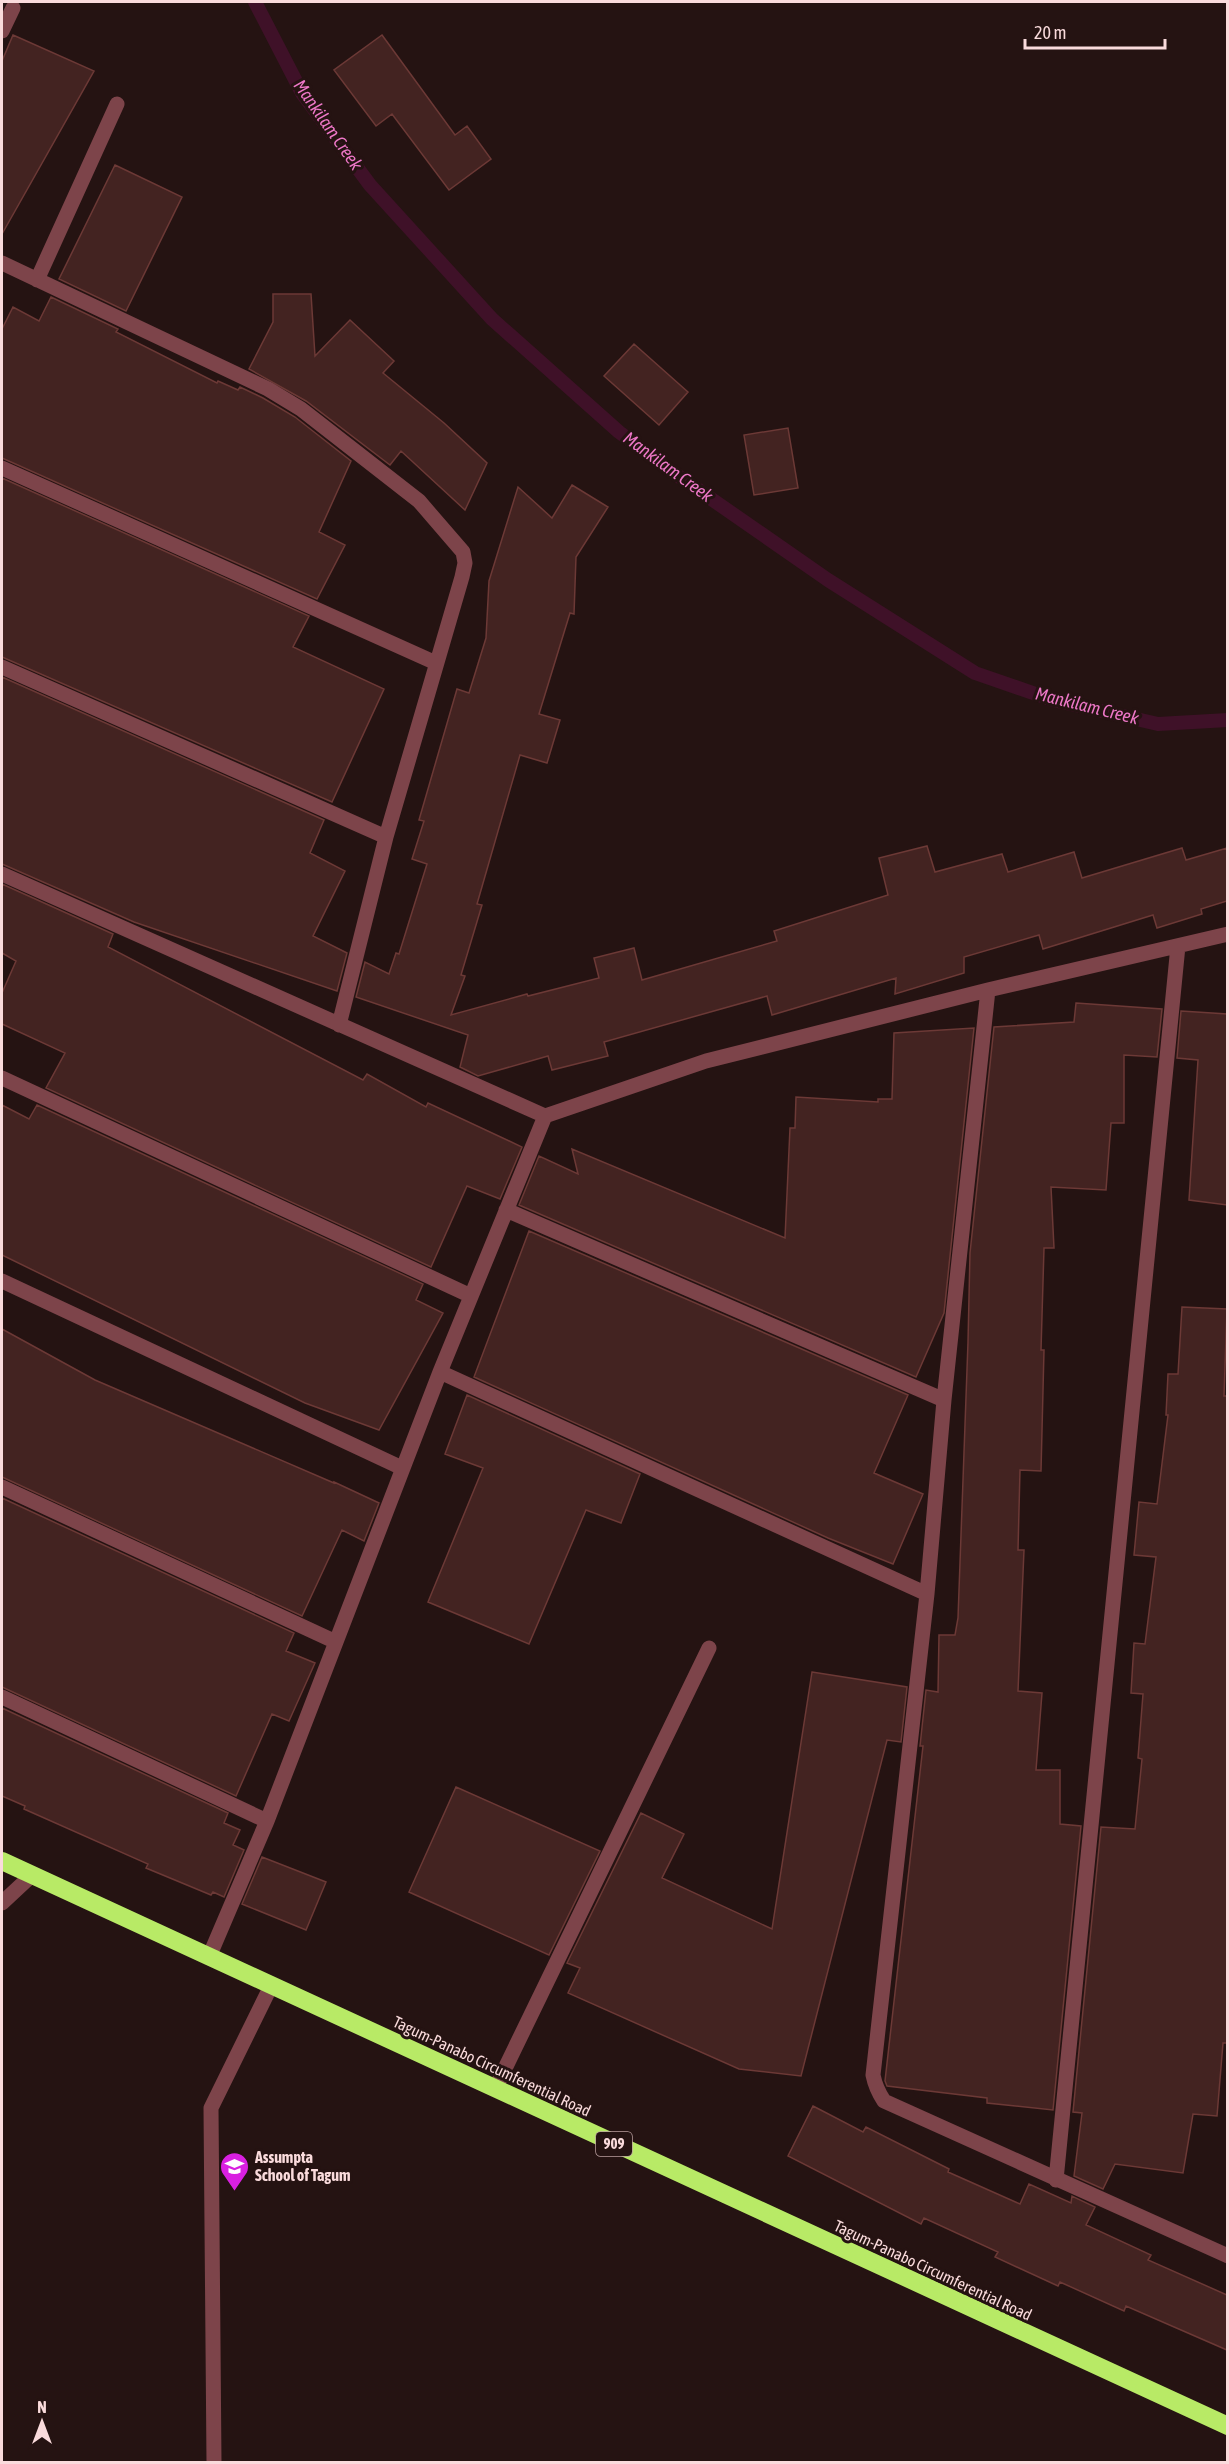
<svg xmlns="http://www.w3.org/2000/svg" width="1229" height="2464" font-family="'Asap Condensed',sans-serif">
<rect width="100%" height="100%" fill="#251312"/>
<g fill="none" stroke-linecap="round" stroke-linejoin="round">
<path stroke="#3f1128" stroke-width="14" d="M255 2 302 93 370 185 492 319 619 432 674 473 828 580 975 673 1053 700 1158 724 1228 720"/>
</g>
<path fill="#432321" stroke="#6c3936" stroke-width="1.5" d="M13 35 94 71 2 234V61Z
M382 35 455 135 467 126 491 159 449 190 392 114 376 126 334 70Z
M115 165 182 197 126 311 59 279Z
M273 294H311L315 356 350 320 394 361 383 373 444 423 487 463 465 510 401 451 390 465 306 401 249 369 273 322Z
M51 297 118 329 116 332 217 383 218 381 238 390 240 387 263 398 295 417 351 461 319 532 345 545 317 599 2 458V329L13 307 39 321Z
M634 344 688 392 659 425 604 376Z
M788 428 798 488 754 495 744 435Z
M2 478 309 616 293 647 384 689 332 802 2 657Z
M572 485 608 507 576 557 574 614 570 613 539 714 560 720 547 763 520 755 477 904 482 905 461 975 465 976 451 1015 527 994 528 996 599 978 594 958 634 948 642 980 777 941 774 931 888 895 879 858 927 846 935 872 1002 854 1008 872 1074 852 1082 878 1182 848 1186 860 1227 848V901L1201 909 1202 914 1157 928 1153 915 1043 949 1039 935 964 957V973L895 994 896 978 772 1015 767 996 604 1042 608 1056 552 1070 548 1056 478 1076 460 1067 468 1035 356 997 365 962 389 974 396 953 399 954 427 864 412 859 424 821 419 820 457 689 469 693 486 638 489 581 518 487 552 518Z
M2 677 324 820 310 853 345 871 313 936 347 953 337 991 134 922 2 864Z
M2 884 113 934 108 947 363 1080 367 1074 426 1107 428 1103 522 1147 500 1199 467 1186 431 1267 46 1088 65 1053 2 1024V993L16 961 2 953Z
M1076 1003 1162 1009 1157 1057 1124 1055V1123H1111L1106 1190 1051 1187 1054 1248H1044L1041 1350H1044L1041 1471 1020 1470 1018 1550H1024L1018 1691 1042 1693 1036 1770H1060V1824L1081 1826 1053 2110 987 2103V2098L887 2086 885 2081 923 1746H920L926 1690 938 1692 939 1635H955L958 1618 968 1342 970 1253 994 1027 1074 1022Z
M1181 1011 1227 1014V1205L1189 1200 1198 1060 1177 1058Z
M974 1028 944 1313 916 1377 519 1205 539 1156 578 1174 572 1149 785 1238 790 1128H795L796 1097 878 1102V1099H892L894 1033Z
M2 1105 29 1119 37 1105 423 1284 416 1300 443 1313 379 1430 305 1403 2 1255Z
M529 1231 908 1395 874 1473 923 1494 893 1564 828 1538 474 1377Z
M1182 1307 1227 1309 1224 1396H1227V2043H1223L1217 2116 1193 2114 1183 2173 1115 2164 1103 2189 1074 2176 1082 2113 1073 2112 1101 1827 1135 1829 1142 1759 1138 1758 1143 1694 1131 1693 1134 1643 1145 1644 1156 1557 1134 1555 1139 1502 1157 1504 1168 1415H1166L1168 1374H1178Z
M2 1329 95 1380 334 1483V1482L379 1503 364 1541 342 1530 302 1616 2 1477Z
M467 1395 640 1474 621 1523 586 1510 529 1644 428 1602 483 1468 445 1454Z
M2 1498 294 1633 286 1651 315 1663 289 1721 272 1714 236 1796 2 1687Z
M812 1672 907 1687 901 1742 887 1740 801 2076 739 2069 568 1993 580 1968 567 1963 641 1813 684 1834 662 1878 772 1929Z
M2 1708 228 1813 224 1823 240 1830 233 1845 244 1850 224 1897 213 1892 211 1895 146 1868 148 1864 24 1809 25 1806 2 1796Z
M456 1787 600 1851 549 1955 409 1892Z
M262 1857 326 1882 306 1930 242 1904Z
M813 2106 863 2132 866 2127 949 2169 948 2172 1020 2204 1029 2184 1071 2203 1072 2196 1095 2207 1086 2225 1151 2255 1148 2260 1227 2295V2350L1126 2306 1124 2311 1060 2282 1058 2286 995 2257 998 2252 924 2218 921 2224 788 2156Z"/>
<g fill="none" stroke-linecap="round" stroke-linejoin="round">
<path stroke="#7d444a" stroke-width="15" d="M2 31 13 8
M2 263 268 389 301 409 419 501 463 552 465 563 462 577 386 837 339 1025
M37 280 117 104
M2 468 436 663
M2 667 386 837
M2 874 545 1116 706 1061 988 990 1228 934
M988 990 944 1400 927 1594 873 2075C875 2085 878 2092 884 2101L1228 2256
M2 1078 471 1296
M506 1210 944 1400
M2 1281 402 1468
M440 1372 927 1594
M2 1487 336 1642
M2 1697 267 1821
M2 1903 32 1875
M209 1957 267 1821 440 1372 545 1116
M495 2089 709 1648
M1056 2180 1178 946
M214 2462 211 2108 271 1986"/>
<path stroke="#b8ea66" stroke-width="18" d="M2 1861 1228 2426"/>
</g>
<defs>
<symbol id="school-pin" viewBox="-11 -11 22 30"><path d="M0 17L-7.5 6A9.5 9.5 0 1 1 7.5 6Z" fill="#d920e1" stroke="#251312"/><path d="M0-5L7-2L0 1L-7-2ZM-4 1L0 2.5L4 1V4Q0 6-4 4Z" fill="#fff"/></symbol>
</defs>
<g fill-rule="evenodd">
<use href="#school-pin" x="218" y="2150" width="33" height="45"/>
</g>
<g text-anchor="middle" stroke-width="6" stroke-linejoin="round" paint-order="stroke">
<rect fill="#251312" stroke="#ba9f9f" stroke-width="1.5" x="596" y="2132" width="36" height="24" rx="4.5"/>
<g font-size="15" font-weight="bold" fill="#fadbdc">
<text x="614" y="2149">909</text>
</g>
<g font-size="16" fill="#fadbdc" stroke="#251312">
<text transform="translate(492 2066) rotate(25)" y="6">Tagum-Panabo Circumferential Road</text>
<text transform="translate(933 2270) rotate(25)" y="6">Tagum-Panabo Circumferential Road</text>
</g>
<g font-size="16" font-weight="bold" fill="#fadbdc" stroke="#251312" text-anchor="start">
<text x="255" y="2163">Assumpta<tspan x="255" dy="18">School of Tagum</tspan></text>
</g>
<g font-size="18" font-style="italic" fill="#ed77c7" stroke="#251312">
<text transform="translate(328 125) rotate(55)" y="6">Mankilam Creek</text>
<text transform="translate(668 467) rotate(36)" y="6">Mankilam Creek</text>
<text transform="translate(1087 706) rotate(14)" y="6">Mankilam Creek</text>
</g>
</g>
<rect width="1229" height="2464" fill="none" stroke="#fadbdc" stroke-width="6"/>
<g transform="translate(42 2422)" stroke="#251312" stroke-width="4.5" paint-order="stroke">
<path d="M0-4.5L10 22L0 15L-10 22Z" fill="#fadbdc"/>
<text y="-9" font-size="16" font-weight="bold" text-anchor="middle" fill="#fadbdc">N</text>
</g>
<path d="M1025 39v9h140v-9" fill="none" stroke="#fadbdc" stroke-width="3"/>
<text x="1034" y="39" font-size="18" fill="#fadbdc" stroke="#251312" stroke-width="4.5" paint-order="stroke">20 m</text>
</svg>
